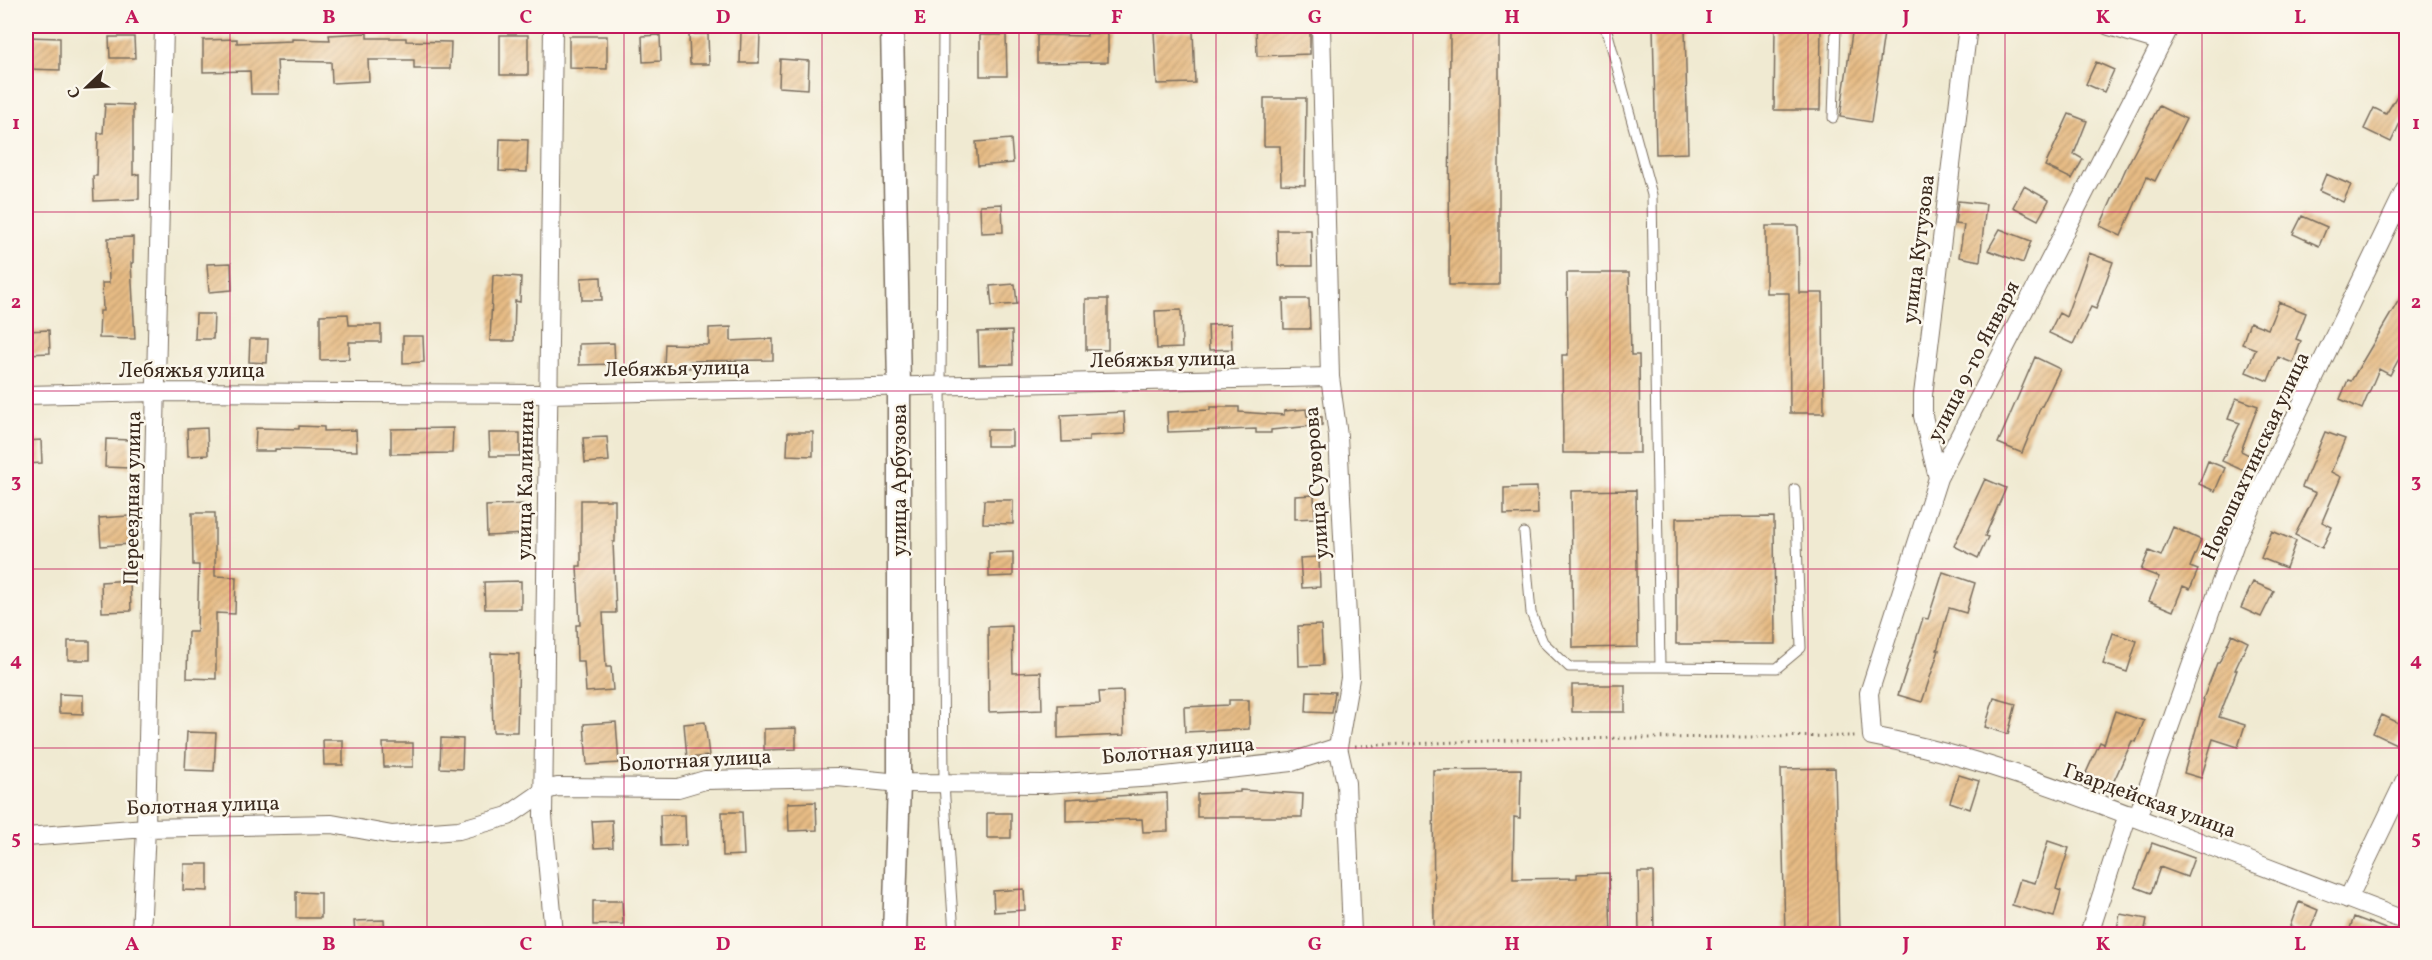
<svg xmlns="http://www.w3.org/2000/svg" width="2432" height="960" font-family="Vollkorn,serif">
<defs>
<pattern id="building-hatch" width="6" height="6" patternUnits="userSpaceOnUse" patternTransform="scale(1.5)"><rect width="6" height="6" fill="#e7bc85"/><path d="M-1 1l2-2M0 6l6-6M5 7l2-2" fill="none" stroke="#bc996c"/></pattern>
</defs>
<rect width="100%" height="100%" fill="#fbf7ec"/>
<filter id="ink" filterUnits="userSpaceOnUse"><feTurbulence type="fractalNoise" baseFrequency=".0167" numOctaves="2"/><feDisplacementMap in="SourceGraphic" scale="12" xChannelSelector="R" yChannelSelector="G"/><feConvolveMatrix kernelMatrix="1 2 1 2 8 2 1 2 1" color-interpolation-filters="sRGB"/></filter>
<filter id="wash" filterUnits="userSpaceOnUse"><feTurbulence type="fractalNoise" baseFrequency=".008" numOctaves="4" result="noise"/><feDisplacementMap in="SourceGraphic" scale="24" xChannelSelector="R" yChannelSelector="G"/><feGaussianBlur stdDeviation="1.35" result="paint"/><feColorMatrix in="noise" values="0 0 0 0 0 0 0 0 0 0 0 0 0 0 0 0 0 1.4 0 .05"/><feComposite in="paint" operator="in"/></filter>
<g filter="url(#wash)">
<rect width="100%" height="100%" fill="#f0ead2"/>
<g id="blocks">
<path fill="url(#building-hatch)" d="M1256 26H1310V54L1257 56Z
M1450 26H1499V285H1449Z
M1653 26H1685L1688 153 1656 154Z
M1775 26H1821L1820 110H1774Z
M1853 26H1885L1871 122 1840 117Z
M1193 31 1195 83 1157 84 1154 32Z
M741 32 760 33 759 63H740Z
M367 33V38H406V41L451 42 450 69H414V60H368L369 81 332 83 331 62 277 61 279 94H251L250 71 203 72V40L237 39V43L292 41V39L330 40 329 35Z
M1087 33 1108 34V62L1037 63V35L1087 36Z
M689 34H708L709 64H690Z
M500 35H528V75H500Z
M660 35 661 61 643 62 642 36Z
M980 35H1006L1007 76H980Z
M569 36H607V69L569 68Z
M26 37 60 38V70L26 69Z
M109 37H134L135 58H110Z
M780 59 809 61 808 89 779 87Z
M2096 62 2114 70 2104 92 2086 84Z
M2406 81V110L2391 142 2364 129 2374 108 2386 114Z
M1264 98H1306L1305 185 1281 184 1280 146H1264Z
M105 104 133 105V175L139 174V199L94 201 93 176H97L98 133H103Z
M2159 106 2186 119 2155 181 2147 177 2121 236 2100 226 2127 166Z
M2069 114 2087 121 2074 154 2083 159 2072 179 2045 166Z
M500 139 528 140 527 172 499 171Z
M1011 139 1013 163 978 166 976 142Z
M2326 174 2351 185 2343 202 2319 191Z
M2024 186 2049 200 2038 220 2013 207Z
M1958 201 1986 204 1980 261 1959 257 1964 225 1955 224Z
M1002 204 1003 232 981 233 980 205Z
M2302 216 2327 227 2319 246 2293 234Z
M1766 226H1798L1799 293H1823L1824 413H1790L1789 293H1766Z
M2000 229 2031 241 2023 263 1988 250Z
M1277 230H1311L1312 266H1278Z
M133 237V263H131L135 339 99 338 100 311H103L102 283H109L108 238Z
M2089 253 2113 262 2096 309 2091 307 2073 344 2049 333 2059 313 2066 317Z
M231 263 232 290 209 292 207 264Z
M1567 273H1629L1631 355H1639L1640 453H1563L1562 355H1568Z
M493 275 521 277 520 302 515 301 514 341H490Z
M601 277 602 300H582L581 278Z
M1015 284 1017 304 992 306 990 286Z
M2406 288V346L2390 375 2379 369 2362 409 2340 399 2348 380 2351 381Z
M1086 299H1108V350H1086Z
M1283 299H1309L1310 329H1284Z
M2279 302 2306 313 2296 339 2301 341 2293 363 2278 357 2268 381 2246 372 2256 349 2242 344 2250 322 2268 329Z
M1181 310 1182 348 1157 349 1155 311Z
M196 314H214L213 339H195Z
M348 314 349 325H381V342H349V359L320 360V315Z
M1231 324 1232 349 1209 350 1208 325Z
M731 327V341L773 339V360L690 361V368H664L665 344 709 345V328Z
M49 330 50 353 26 354V331Z
M1012 331 1013 364 979 365 978 332Z
M403 336H423L424 362 403 363Z
M250 339H268L267 363 249 362Z
M614 343 615 364 579 365V344Z
M2035 357 2060 369 2042 406H2041L2022 453 1998 443Z
M2236 398 2258 406 2241 451 2251 456 2244 471 2222 461 2240 423 2228 419Z
M1210 407H1239V412L1284 415V411L1306 409 1307 416 1322 417V425L1271 430V433H1256V429L1168 432 1167 412 1210 410Z
M1124 412 1125 434 1089 436V441L1062 442 1061 415Z
M299 426 324 427V431L356 430 357 451 275 449V451H255L256 428 299 429Z
M207 428 208 455 188 456 187 429Z
M453 428 452 453 391 454V429Z
M987 430H1012V446H987Z
M788 432H813V456L787 455Z
M2325 432 2345 439 2331 472 2341 477 2322 522 2332 527 2322 548 2295 535 2316 493 2302 487Z
M489 433H520V456H490Z
M607 437 609 461 585 463 583 438Z
M106 439 130 440 129 468 105 467Z
M41 440 42 463 26 464V441Z
M2208 461 2225 468 2215 491 2199 484Z
M1985 479 2006 488 1985 536 1988 537 1978 558 1954 546Z
M1537 487 1538 514 1504 515V488Z
M1636 490 1638 647 1573 648 1571 491Z
M1314 495 1315 518 1295 519V496Z
M581 500H615V542H613L616 613H603L606 667H611L613 690 586 692 584 661H577L576 625H580L577 566H581Z
M984 500H1013V524L983 523Z
M523 504 525 534 487 536 486 506Z
M192 513H215V576L236 577 235 614 216 613V679L187 678 188 632H197L199 565H193Z
M129 516 131 544 101 546 99 518Z
M1774 517 1775 644H1676V518Z
M2173 527 2201 540 2190 567 2198 570 2190 589 2183 586 2173 611 2149 601 2159 577 2141 570 2149 551 2161 556Z
M2272 531 2296 541 2286 568 2261 558Z
M1013 552V576L989 577V553Z
M1319 557 1320 587 1302 588 1300 558Z
M1943 572 1975 583 1966 613 1949 608 1937 650H1939L1922 702 1898 695 1923 618 1928 619Z
M130 580 131 611 102 612 101 582Z
M521 581V609H485L484 582Z
M2253 582 2274 591 2261 617 2241 608Z
M1321 625 1323 665 1299 666 1298 626Z
M1012 626 1013 673 1041 672 1042 710 989 712 988 627Z
M2113 633 2137 641 2127 672 2103 664Z
M2232 634 2248 642 2235 670H2237L2219 717 2245 725 2238 747 2213 739 2201 778 2184 773 2204 700 2203 699 2217 663H2219Z
M68 641H90V660H68Z
M491 653 519 654 517 732H493Z
M1572 685H1625V712H1572Z
M1123 691 1124 735 1058 738V705L1100 704 1099 692Z
M1307 691 1335 692 1332 713 1306 712Z
M59 694 83 695V714L59 713Z
M1994 698 2016 704 2008 734 1985 727Z
M1229 700H1249V729L1185 732 1184 707 1229 705Z
M2115 711 2144 721 2136 742 2132 741 2112 785 2086 773 2100 742 2104 744Z
M2382 715 2405 726 2396 744 2373 733Z
M616 722 619 763 587 765 584 724Z
M705 722 709 756 687 758 684 724Z
M796 728V749L764 750V729Z
M187 732 216 733 214 771 185 770Z
M441 738 463 739 462 769 440 768Z
M323 740H343V765H324Z
M383 743H413V767H384Z
M1835 768 1839 934H1785L1781 769Z
M1521 769 1520 818 1514 817 1513 879 1577 878V874L1609 873 1611 934H1434L1433 770Z
M1959 775 1979 781 1970 809 1950 802Z
M1240 790 1303 794 1302 817H1197V794L1240 792Z
M1167 793 1168 831 1143 832 1142 819 1066 821V799Z
M816 802 817 830 789 831 788 803Z
M722 812H742L744 855 723 856Z
M987 813H1011V838H987Z
M660 815H685L686 845 661 846Z
M612 820 613 847 594 848 592 821Z
M2048 841 2069 848 2056 889 2061 891 2054 917 2012 905 2020 879 2035 883Z
M2152 843 2194 858 2187 877 2160 867 2151 893 2135 887Z
M184 864H208V891L183 890Z
M1638 872H1653L1654 934H1639Z
M1024 889 1025 910 994 912 993 891Z
M296 892 321 893V918H296Z
M593 901H622L623 924 593 925Z
M2299 902 2318 910 2309 933 2290 926Z
M2120 914 2147 919 2144 934H2116Z
M2354 917 2396 933V934H2348Z
M384 920 385 934H355L354 921Z"/>
</g>
</g>
<g filter="url(#ink)">
<use href="#blocks" fill-opacity="0" stroke="#7a6d5d" stroke-width="1.5"/>
<g fill="none" stroke-linecap="round" stroke-linejoin="round">
<defs>
<path id="service" d="M943 26 941 386 944 784 954 934
M1603 26 1608 34 1652 195 1660 667 1777 668 1801 648 1795 489
M1833 118 1836 26
M1524 533 1531 613 1543 642 1569 667H1660"/>
<path id="minor" d="M553 26 543 816 554 934
M1321 26 1330 377 1338 436 1350 678 1338 747 1346 783 1352 934
M2109 26 2162 42
M2170 26 1938 478 1869 693 1872 736C1973 755 2067 791 2163 828 2244 859 2326 890 2406 921
M26 395 157 392 548 394 1330 377
M1938 478 1923 416V395L1968 26
M2137 818 2236 540 2406 188
M26 837 146 828 332 824 392 835 459 830 508 816 544 791 557 787 678 788 705 780 838 777 899 783 1044 784 1156 777 1292 762 1338 747
M2348 899 2406 778
M141 934 146 828 164 26
M2089 934 2128 814"/>
<path id="tertiary" d="M892 26 899 386V783L894 934"/>
</defs>
<use href="#service" stroke="#7a6d5d" stroke-width="11"/>
<use href="#minor" stroke="#7a6d5d" stroke-width="20"/>
<use href="#tertiary" stroke="#7a6d5d" stroke-width="25"/>
<path stroke="#7a6d5d" stroke-width="3" stroke-dasharray="1.5 4.5" stroke-linecap="butt" d="M1355 746 1539 739 1855 736"/>
<use href="#service" stroke="#fff" stroke-width="9"/>
<use href="#minor" stroke="#fff" stroke-width="18"/>
<use href="#tertiary" stroke="#fff" stroke-width="22"/>
</g>
</g>
<path fill="none" stroke="#c2185b" stroke-width="1.5" stroke-opacity="0.55" d="M230 26V934M427 26V934M624 26V934M822 26V934M1019 26V934M1216 26V934M1413 26V934M1610 26V934M1808 26V934M2005 26V934M2202 26V934M26 212H2406M26 391H2406M26 569H2406M26 748H2406"/>
<g text-anchor="middle" stroke-width="5" stroke-linejoin="round" paint-order="stroke">
<g font-size="21" fill="#3b2a1e" stroke="#fbf7ec">
<text transform="translate(1918 249) rotate(-83)" y="7">улица Кутузова</text>
<text transform="translate(1163 359) rotate(-1)" y="7">Лебяжья улица</text>
<text transform="translate(1973 361) rotate(-63)" y="7">улица 9-го Января</text>
<text transform="translate(677 368) rotate(-1)" y="7">Лебяжья улица</text>
<text x="192" y="377">Лебяжья улица</text>
<text transform="translate(2255 456) rotate(-65)" y="7">Новошахтинская улица</text>
<text transform="translate(525 480) rotate(-89)" y="7">улица Калинина</text>
<text transform="translate(899 480) rotate(-90)" y="7">улица Арбузова</text>
<text transform="translate(1316 483) rotate(-94)" y="7">улица Суворова</text>
<text transform="translate(132 498) rotate(-89)" y="7">Переездная улица</text>
<text transform="translate(1178 750) rotate(-5)" y="7">Болотная улица</text>
<text transform="translate(695 760) rotate(-3)" y="7">Болотная улица</text>
<text transform="translate(2150 800) rotate(20)" y="7">Гвардейская улица</text>
<text transform="translate(203 805) rotate(-2)" y="7">Болотная улица</text>
</g>
</g>
<rect width="2432" height="960" fill="none" stroke="#fbf7ec" stroke-width="66"/>
<g transform="translate(87 87) rotate(247)" stroke="#fbf7ec" stroke-width="4.5" paint-order="stroke">
<path d="M0-4.5L10 22L0 15L-10 22Z" fill="#3b2a1e"/>
<text y="-9" font-size="16" font-weight="bold" text-anchor="middle" fill="#3b2a1e">С</text>
</g>
<rect x="33" y="33" width="2366" height="894" fill="none" stroke="#c2185b" stroke-width="2"/>
<g font-size="20" text-anchor="middle" font-weight="bold" fill="#c2185b">
<text x="132" y="23">A</text>
<text x="329" y="23">B</text>
<text x="526" y="23">C</text>
<text x="723" y="23">D</text>
<text x="920" y="23">E</text>
<text x="1117" y="23">F</text>
<text x="1315" y="23">G</text>
<text x="1512" y="23">H</text>
<text x="1709" y="23">I</text>
<text x="1906" y="23">J</text>
<text x="2103" y="23">K</text>
<text x="2300" y="23">L</text>
<text x="16" y="129">1</text>
<text x="2416" y="129">1</text>
<text x="16" y="308">2</text>
<text x="2416" y="308">2</text>
<text x="16" y="487">3</text>
<text x="2416" y="487">3</text>
<text x="16" y="666">4</text>
<text x="2416" y="666">4</text>
<text x="16" y="844">5</text>
<text x="2416" y="844">5</text>
<text x="132" y="950">A</text>
<text x="329" y="950">B</text>
<text x="526" y="950">C</text>
<text x="723" y="950">D</text>
<text x="920" y="950">E</text>
<text x="1117" y="950">F</text>
<text x="1315" y="950">G</text>
<text x="1512" y="950">H</text>
<text x="1709" y="950">I</text>
<text x="1906" y="950">J</text>
<text x="2103" y="950">K</text>
<text x="2300" y="950">L</text>
</g>
</svg>
